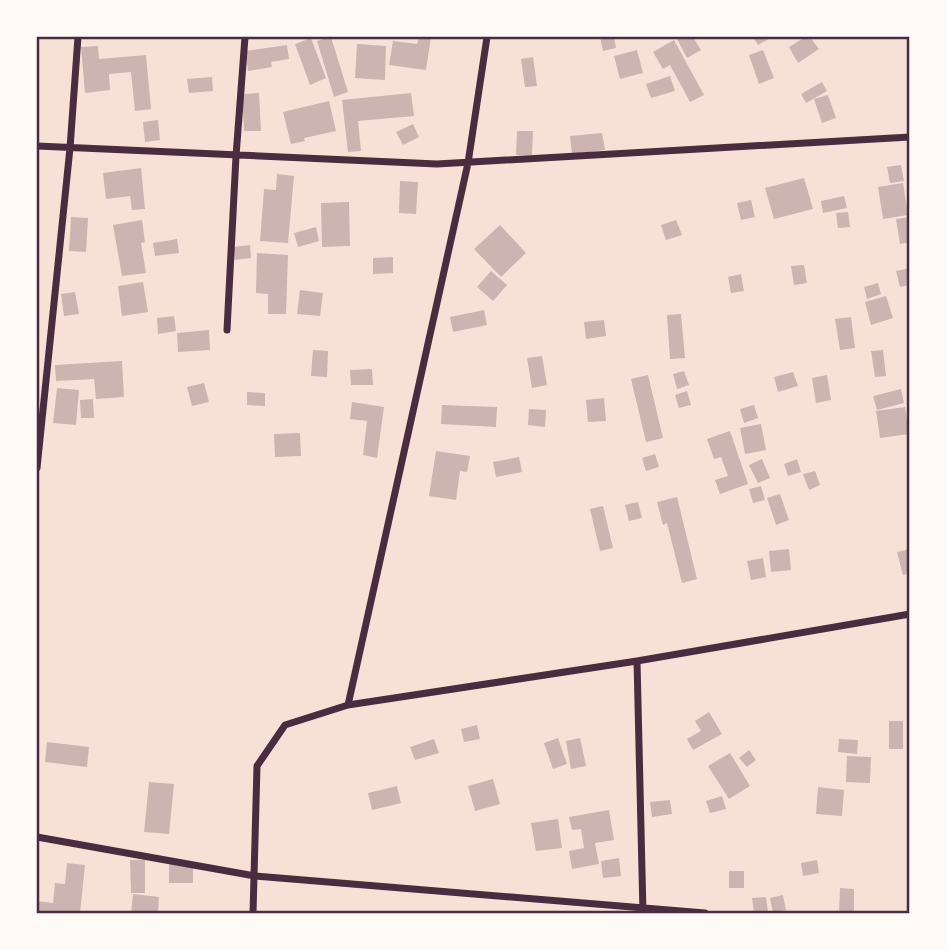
<svg xmlns="http://www.w3.org/2000/svg" width="947" height="950" font-family="Overpass,sans-serif">
<rect width="100%" height="100%" fill="#f7e1d7"/>
<path fill="#ccb4b1" d="M331 37 348 92 334 97 317 41Z
M419 37H431L426 70 389 65 393 41 417 44Z
M600 37H614L616 48 603 51Z
M676 37H693L701 50 687 58Z
M753 37H772L758 45Z
M805 37H810L819 49 798 63 789 47Z
M311 38 326 78 310 85 295 44Z
M674 40 704 95 690 102 670 65 663 69 653 52Z
M357 44 386 46 385 80 355 78Z
M287 45 289 59 271 62 272 67 248 71 245 51Z
M98 46 99 59 146 55 151 109 135 111 131 72 109 74 110 90 85 93 81 47Z
M637 50 643 73 620 79 614 56Z
M763 50 774 78 759 84 749 55Z
M533 57 537 86 525 87 521 59Z
M670 76 675 91 651 98 646 84Z
M212 77 213 91 189 93 187 79Z
M822 82 827 91 806 103 801 94Z
M259 93 261 131H244L242 94Z
M411 93 414 116 358 121 361 151 348 152 342 100Z
M828 95 836 118 822 123 814 99Z
M329 101 336 131 304 138 305 141 291 144 283 112Z
M158 120 160 140 145 142 143 122Z
M413 124 419 137 403 145 396 132Z
M517 131H533L532 155H516Z
M602 133 605 150 572 154 570 136Z
M901 165 904 181 890 183 887 167Z
M141 168 145 209 132 210 130 196 106 199 103 173Z
M277 174 294 176 288 243 260 241 264 189 276 190Z
M804 178 813 209 774 219 765 188Z
M400 181 418 182 416 214 399 213Z
M903 183 908 215 883 219 878 187Z
M844 196 847 208 823 213 821 201Z
M751 200 755 217 741 220 737 203Z
M349 202 350 246 322 247 321 203Z
M848 212 850 227 838 228 836 213Z
M71 217 88 218 86 252 69 251Z
M910 217V242L900 244 896 219Z
M142 220 145 242 141 243 146 273 122 276 113 225Z
M676 220 682 235 666 240 661 225Z
M500 225 526 253 501 277 474 249Z
M316 227 319 241 298 247 294 233Z
M177 239 179 253 155 256 153 243Z
M250 245 251 258 235 260 233 247Z
M257 253 288 255 286 314H268V294L256 293Z
M393 257V273L373 274V258Z
M804 265 807 283 794 285 791 266Z
M910 268V285L900 287 896 271Z
M491 271 507 285 493 301 477 287Z
M741 274 744 291 731 293 728 277Z
M143 282 148 312 122 316 118 286Z
M878 283 881 294 867 299 864 287Z
M300 290 323 293 320 316 297 314Z
M75 292 79 314 64 316 61 294Z
M886 296 893 318 871 325 865 302Z
M484 310 487 325 453 332 450 317Z
M681 314 685 358 670 359 667 315Z
M174 316 176 331 158 334 157 318Z
M851 317 855 348 840 350 835 319Z
M604 320 606 336 586 339 584 322Z
M209 330 210 350 178 352 177 333Z
M313 350 328 351 327 377 311 376Z
M883 350 886 376 875 377 871 351Z
M542 356 547 385 532 388 527 358Z
M122 361 124 397 96 399 94 379 56 381 55 365Z
M372 369 373 385H351L350 370Z
M684 371 689 385 677 389 673 374Z
M793 372 798 386 778 392 774 377Z
M648 375 663 438 646 442 631 379Z
M827 375 831 400 816 403 812 378Z
M204 383 209 402 192 406 187 387Z
M57 388 79 390 76 425 53 423Z
M901 389 904 403 877 410 873 396Z
M687 391 691 405 679 408 675 395Z
M247 392 265 393V406L247 405Z
M604 398 606 421 588 422 586 400Z
M93 399 94 418H81L80 400Z
M352 402 384 407 377 458 363 455 367 421 350 419Z
M442 405 497 407 496 427 441 424Z
M754 405 758 418 744 423 740 409Z
M905 407 909 434 880 438 876 411Z
M529 409 546 410 545 427 528 425Z
M761 424 766 450 745 454 740 428Z
M730 431 748 484 720 494 715 480 728 476 721 457 714 459 707 439Z
M300 433 301 456 275 457 274 434Z
M436 451 470 456 467 472 460 471 456 500 429 496Z
M655 454 659 467 646 471 642 458Z
M519 457 522 472 496 477 493 462Z
M762 459 770 478 758 483 749 465Z
M797 459 801 472 788 476 784 464Z
M815 471 820 485 809 490 803 474Z
M761 486 765 500 753 503 749 489Z
M780 494 789 520 776 525 767 498Z
M677 497 697 579 682 583 667 523 663 525 657 502Z
M638 502 642 518 629 521 625 505Z
M603 506 613 548 600 551 590 509Z
M789 549 791 570 771 572 769 551Z
M910 549V573L903 575 897 552Z
M763 558 766 577 751 580 747 561Z
M709 712 722 734 693 750 687 739 701 731 695 721Z
M889 721H903V749H889Z
M477 725 480 739 464 742 461 729Z
M558 738 567 764 553 769 544 743Z
M580 738 586 766 571 769 566 741Z
M434 739 439 753 415 760 410 747Z
M839 739 858 740 857 754 838 752Z
M47 742 89 747 87 767 45 762Z
M749 750 756 760 747 767 739 758Z
M730 753 750 786 729 799 708 766Z
M847 756 871 757 870 783 846 782Z
M493 779 500 804 475 811 468 786Z
M149 782 174 784 169 834 144 832Z
M397 786 401 803 372 810 368 793Z
M818 787 844 790 842 816 816 814Z
M722 796 726 809 710 813 706 801Z
M670 800 672 814 652 817 650 802Z
M609 810 614 840 595 843 599 864 572 869 569 851 584 848 581 829 572 830 569 817Z
M558 819 562 848 536 851 531 823Z
M619 858 621 876 603 878 601 861Z
M130 860H145V893H131Z
M817 860 819 873 803 876 801 863Z
M67 863 85 865 80 913H37V901L53 903 55 883 65 884Z
M169 863H193V883H169Z
M729 871H744V888H729Z
M840 888 854 889V913H839Z
M133 894 159 897 158 913H131Z
M783 895 786 910 773 913 770 898Z
M766 897 768 912 754 913 752 898Z"/>
<g fill="none" stroke-linecap="round" stroke-linejoin="round">
<path stroke="#4a2c40" stroke-width="7" d="M37 146 437 164 910 137
M227 330 236 156 245 37
M37 468 70 148 78 37
M637 661 643 913
M348 705 468 163 487 37
M37 837 255 876 705 913
M253 913 257 766 285 725 348 705 637 661 910 614"/>
</g>
<rect width="947" height="950" fill="none" stroke="#fffaf5" stroke-width="77"/>
<rect x="38" y="38" width="870" height="874" fill="none" stroke="#4a2c40" stroke-width="2.5"/>
</svg>
